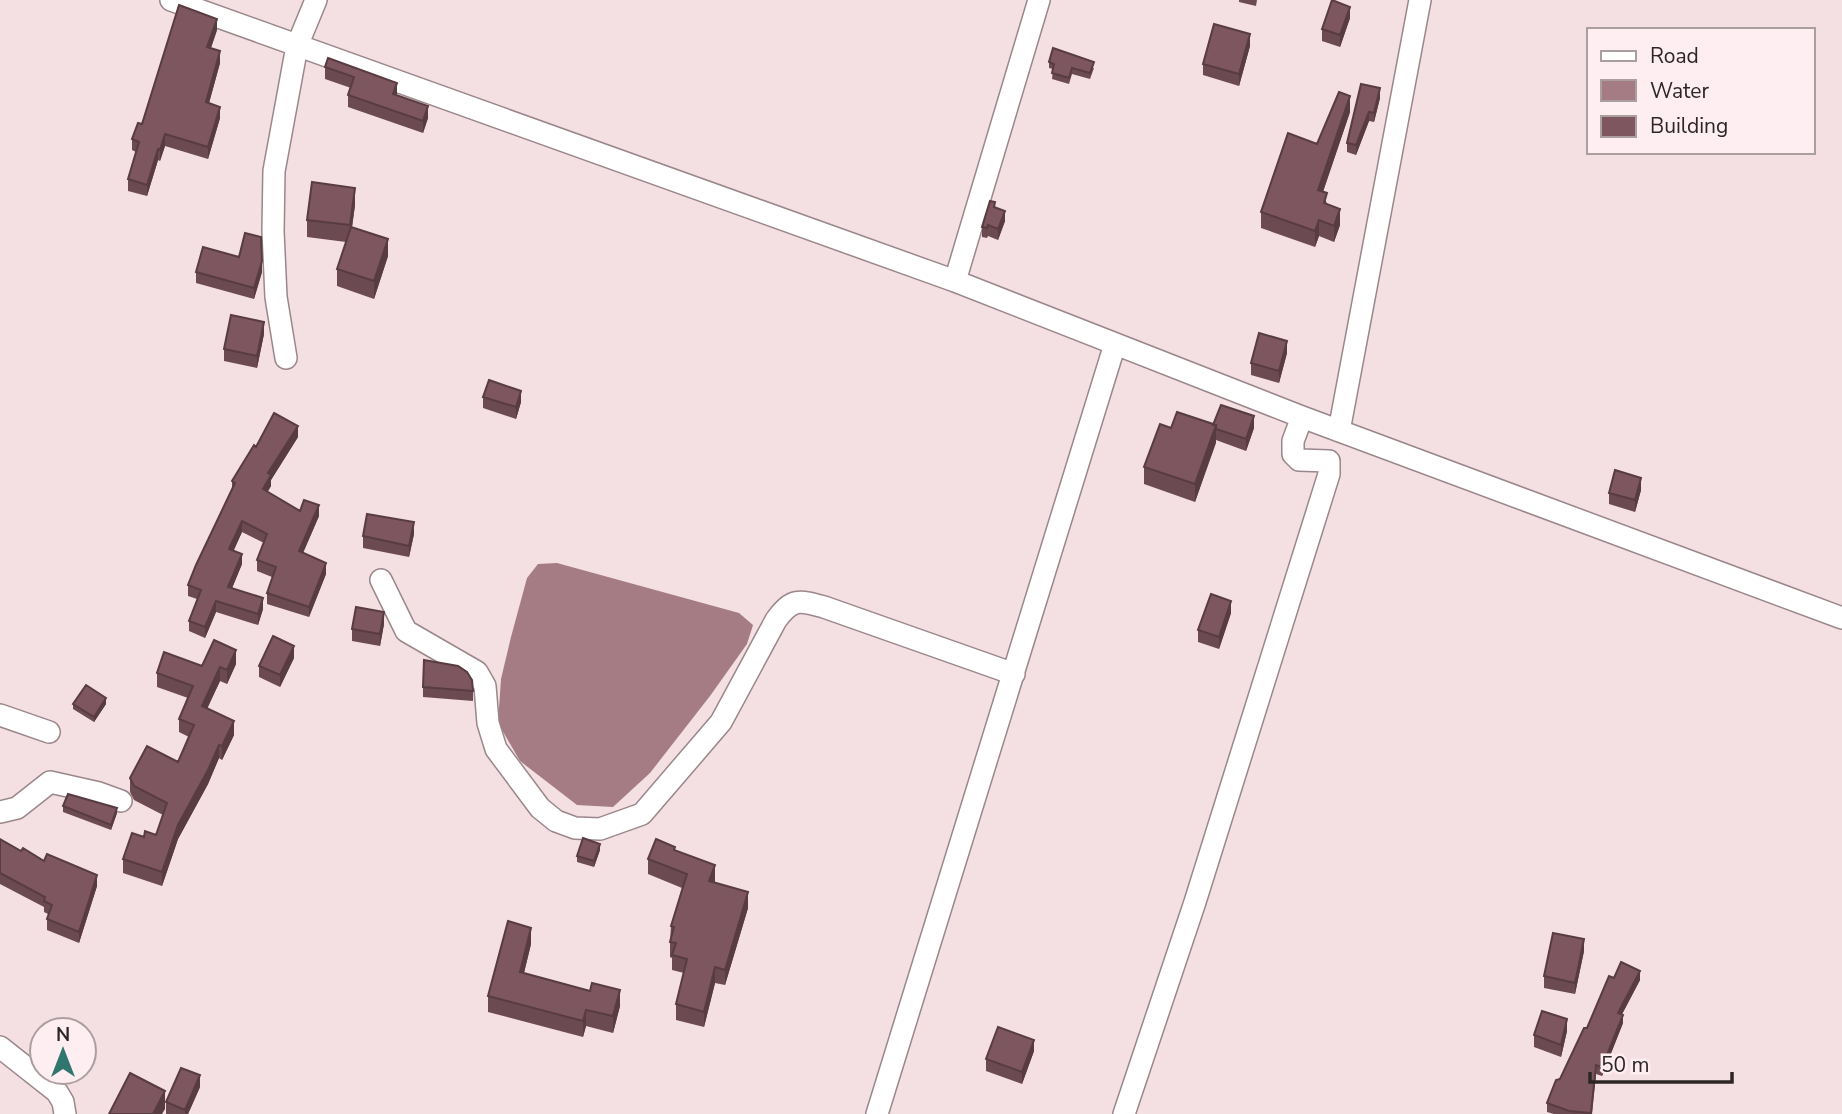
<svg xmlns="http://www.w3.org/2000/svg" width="1842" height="1114" font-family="'Nunito Sans',sans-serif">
<rect width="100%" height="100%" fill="#f4dfe3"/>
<path fill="#a57b84" d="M557 563 739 613 753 625 747 644 710 696 650 773 613 807 577 805 520 761 498 723 501 679 511 637 527 578 538 564Z"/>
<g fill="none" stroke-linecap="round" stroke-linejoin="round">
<defs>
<path id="street" d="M171 0 955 281 1302 417 1842 618
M955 281 1039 0
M286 358 276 297 273 231 274 171 297 46 316 0
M1339 431 1420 0
M381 580 406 631 477 672 485 686 488 723 496 749 540 808 556 821 575 828 600 829 642 814 721 722 776 620C792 598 799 600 824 607L1014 674
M0 715 49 732
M0 812 17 808 50 782 99 793 121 801
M0 1047 57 1092 63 1102 65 1114
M877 1114 1115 344
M1124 1114 1195 902 1329 474V461L1299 460 1293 454V441L1302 417"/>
</defs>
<use href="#street" stroke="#9a878b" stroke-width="24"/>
<use href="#street" stroke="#fff" stroke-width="21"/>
</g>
<path fill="#6c4a52" d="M1239 0H1257L1256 6 1239 2Z
M1350 18 1340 47 1322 41V29Z
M217 30 211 48 220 63 209 103 220 118 208 159 165 146 160 161 158 160 147 196 128 191V179L136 152 132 150V139L142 124Z
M1250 46 1239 86 1203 75V64Z
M328 58 397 95 428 118 423 133 348 107V95L351 88 325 79V67Z
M1049 62 1094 68 1090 79 1072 74 1069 84 1052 79 1053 69 1049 68Z
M1361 84 1380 98 1374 122 1369 121 1356 155 1347 152V143Z
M1350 112 1323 192 1327 204 1340 225 1334 242 1319 236 1315 247 1261 228V212L1317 144Z
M355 205 352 227 388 256 374 299 337 286V269L346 242 307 237V220Z
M995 207 1005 221 998 240 988 236 987 238 982 237V227Z
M239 257 262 272 254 299 196 283V272Z
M264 334 257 368 224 361V349Z
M1287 353 1279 383 1251 375V363Z
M483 397 521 402 516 419 483 408Z
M1213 425 1254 428 1246 451 1216 440 1195 502 1144 484V467L1171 428Z
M298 437 271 480V486L267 492 300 511 319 516 303 553 326 574 309 617 267 604V593L272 577 257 571V560L264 543 242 532 234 550 242 564 232 588 263 609 258 625 216 612 205 638 189 631V621L197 599 188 596V585L232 490V481L256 447Z
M1641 490 1635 512 1609 504V493Z
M414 534 409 557 363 548V536Z
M1231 613 1219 649 1198 642V630Z
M384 624 380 646 352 641V629Z
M294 658 280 687 259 677V666Z
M236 664 227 684 220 681 207 708 234 735 222 760 219 758 208 784 178 839 162 886 123 873V859L144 837 156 835 163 815 134 800 130 792V778L178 762 189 737 179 732V719L188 698 157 687V673L202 666Z
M423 687 473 691V701L423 697Z
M73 704H106L94 722 73 709Z
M63 806 117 813 111 830 63 812Z
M0 839 21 851 97 886 79 943 47 930V919L48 914 44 912V907L0 884Z
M600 850 594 867 577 862V856Z
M675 851 715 881 714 883 748 908 725 985 715 983 704 1027 676 1020V1004L684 973 672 970V958L670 957V942L671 926 682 888 648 874V859Z
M531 944 524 973 620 1006 613 1033 586 1026 583 1037 488 1012V996Z
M1584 951 1575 994 1544 988V976Z
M1614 978 1640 980 1622 1014 1623 1023 1602 1076 1596 1074 1592 1114H1554L1547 1112V1103Z
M1567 1031 1561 1057 1534 1047V1035Z
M1034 1051 1022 1084 986 1071V1059Z
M200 1087 188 1114H166V1102Z"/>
<path fill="#583c42" d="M1350 7V18L1340 47V35Z
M217 19V30L207 59V47Z
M1250 34V46L1239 86V74Z
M220 51V63L206 114V102Z
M397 83V95L393 94Z
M1380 88V98L1374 122V113Z
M1350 96V112L1318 206V190Z
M428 106V118L423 133V121Z
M220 107V118L208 159V147Z
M1369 112V121L1356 155V145Z
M165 134V146L160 161V150Z
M158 149V160L147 196V185Z
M355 188V205L350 242V225Z
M1340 209V225L1334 242V226Z
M1005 211V221L998 240V229Z
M1319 220V236L1315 247V231Z
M388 239V256L374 299V281Z
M262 261V272L254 299V288Z
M264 322V334L257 368V356Z
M1287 341V353L1279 383V371Z
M521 391V402L516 419V407Z
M1254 416V428L1246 451V439Z
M1216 425V443L1195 502V484Z
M298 426V437L271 480V486L263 500V489L268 473Z
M1641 478V490L1635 512V500Z
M319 505V516L299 562V551Z
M242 521V532L229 560V549Z
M414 522V534L409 557V546Z
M242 554V564L228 598V587Z
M326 563V574L309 617V607Z
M263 598V609L258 625V614Z
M216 601V612L205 638V627Z
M1231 601V613L1219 649V637Z
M384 612V624L380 646V634Z
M294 646V658L280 687V675Z
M236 650V664L227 684V670Z
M220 667V681L202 720V706Z
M106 698V704L94 722V717Z
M234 721V735L222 760V746Z
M219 745V758L208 784 178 839 162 886V872L178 825Z
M117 808V813L111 830V825Z
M600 844V850L594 867V861Z
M715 865V881L709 897V881Z
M97 875V886L79 943V932Z
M748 892V908L725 985V970Z
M531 928V944L520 989V972Z
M1584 939V951L1575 994V983Z
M715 967V983L704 1027V1012Z
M1640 971V980L1618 1022V1013Z
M620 990V1006L613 1033V1016Z
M586 1010V1026L583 1037V1021Z
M1623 1015V1023L1602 1076V1067Z
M1567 1019V1031L1561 1057V1045Z
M1034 1040V1051L1022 1084V1072Z
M1596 1065V1074L1591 1114V1113Z
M200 1075V1087L188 1114H185V1110Z
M165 1091V1109L162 1114H153Z"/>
<path fill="#7d565f" stroke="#583c42" stroke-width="2" d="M1332 0 1350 7 1340 35 1322 29Z
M179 5 217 19 207 47 220 51 206 102 220 107 208 147 165 134 160 150 158 149 147 185 128 179 139 142 132 139 138 123 142 124Z
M1214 24 1250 34 1239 74 1203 64Z
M1053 48 1094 62 1090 73 1072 68 1069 78 1052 73 1054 64 1049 62Z
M328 58 397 83 393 94 428 106 423 121 348 95 354 77 325 67Z
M1361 84 1380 88 1374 113 1369 112 1356 145 1347 143Z
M1339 92 1350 96 1318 190 1327 193 1324 203 1340 209 1334 226 1319 220 1315 231 1261 212 1288 133 1317 144Z
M312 182 355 188 350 225 307 220Z
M990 201 995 202 994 207 1005 211 998 229 988 225 987 228 982 227Z
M351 227 388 239 374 281 337 269Z
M245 233 261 237 262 261 254 288 196 272 203 247 239 257Z
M231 315 264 322 257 356 224 349Z
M1259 333 1287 341 1279 371 1251 363Z
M489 380 521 391 516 407 483 397Z
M1221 405 1254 416 1246 439 1216 429V425H1213Z
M1177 412 1216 425 1195 484 1144 467 1160 424 1171 428Z
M274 413 298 426 268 473 271 475 263 489 300 511 304 500 319 505 299 551 326 563 309 607 267 593 276 567 257 560 267 534 242 521 229 549 242 554 228 587 263 598 258 614 216 601 205 627 189 621 201 590 188 585 196 565 235 483 232 481 254 445 256 447Z
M1615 470 1641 478 1635 500 1609 493Z
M367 514 414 522 409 546 363 536Z
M1211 594 1231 601 1219 637 1198 630Z
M356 607 384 612 380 634 352 629Z
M273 636 294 646 280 675 259 666Z
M214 640 236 650 227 670 220 667 202 706 234 721 222 746 219 745 208 770 178 825 162 872 123 859 132 833 144 837 145 831 156 835 167 803 134 786 130 778 147 746 178 762 194 725 179 719 193 686 157 673 164 652 202 666Z
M424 660 458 666 467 672 472 680 473 691 423 687Z
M86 685 106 698 94 717 73 704Z
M68 794 117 808 111 825 63 806Z
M583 838 600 844 594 861 577 856Z
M0 839 21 851 23 848 44 861 47 854 97 875 79 932 47 919 52 905 44 901 45 897 0 873Z
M656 839 675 847 674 850 715 865 709 881 748 892 725 970 715 967 704 1012 676 1004 687 959 672 955 676 943 670 942 674 927 671 926 687 874 648 859Z
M508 921 531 928 520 972 590 991 592 983 620 990 613 1016 586 1010 583 1021 488 996Z
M1553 933 1584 939 1575 983 1544 976Z
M1621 962 1640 971 1618 1013 1623 1015 1602 1067 1596 1065 1591 1113 1569 1111 1547 1103 1556 1080 1560 1079 1584 1028H1587L1609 976 1614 978Z
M1542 1011 1567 1019 1561 1045 1534 1035Z
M998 1027 1034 1040 1022 1072 986 1059Z
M181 1068 200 1075 185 1110 166 1102Z
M130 1073 165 1091 153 1114H109Z"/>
<rect x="1587" y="28" width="228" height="126" fill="#ffeef1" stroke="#ab9ea0" stroke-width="2"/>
<rect x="1601" y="51" width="35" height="10" fill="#ffffff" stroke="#ab9ea0" stroke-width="2"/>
<text x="1650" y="63" font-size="21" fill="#2d2627">Road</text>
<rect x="1601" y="80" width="35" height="21" fill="#a57b84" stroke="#ab9ea0" stroke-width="2"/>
<text x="1650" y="98" font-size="21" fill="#2d2627">Water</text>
<rect x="1601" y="116" width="35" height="21" fill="#7d565f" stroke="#ab9ea0" stroke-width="2"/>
<text x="1650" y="133" font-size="21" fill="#2d2627">Building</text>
<g transform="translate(63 1051)"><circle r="33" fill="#ffeef1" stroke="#ab9ea0" stroke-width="2"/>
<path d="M0-5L12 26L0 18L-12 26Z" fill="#2f766e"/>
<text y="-10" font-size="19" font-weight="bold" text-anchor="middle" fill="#2d2627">N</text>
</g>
<path d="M1590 1072v10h142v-10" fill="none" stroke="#2d2627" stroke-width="3.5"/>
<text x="1601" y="1072" font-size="21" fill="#2d2627" stroke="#ffeef1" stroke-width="5" paint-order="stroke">50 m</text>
</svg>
